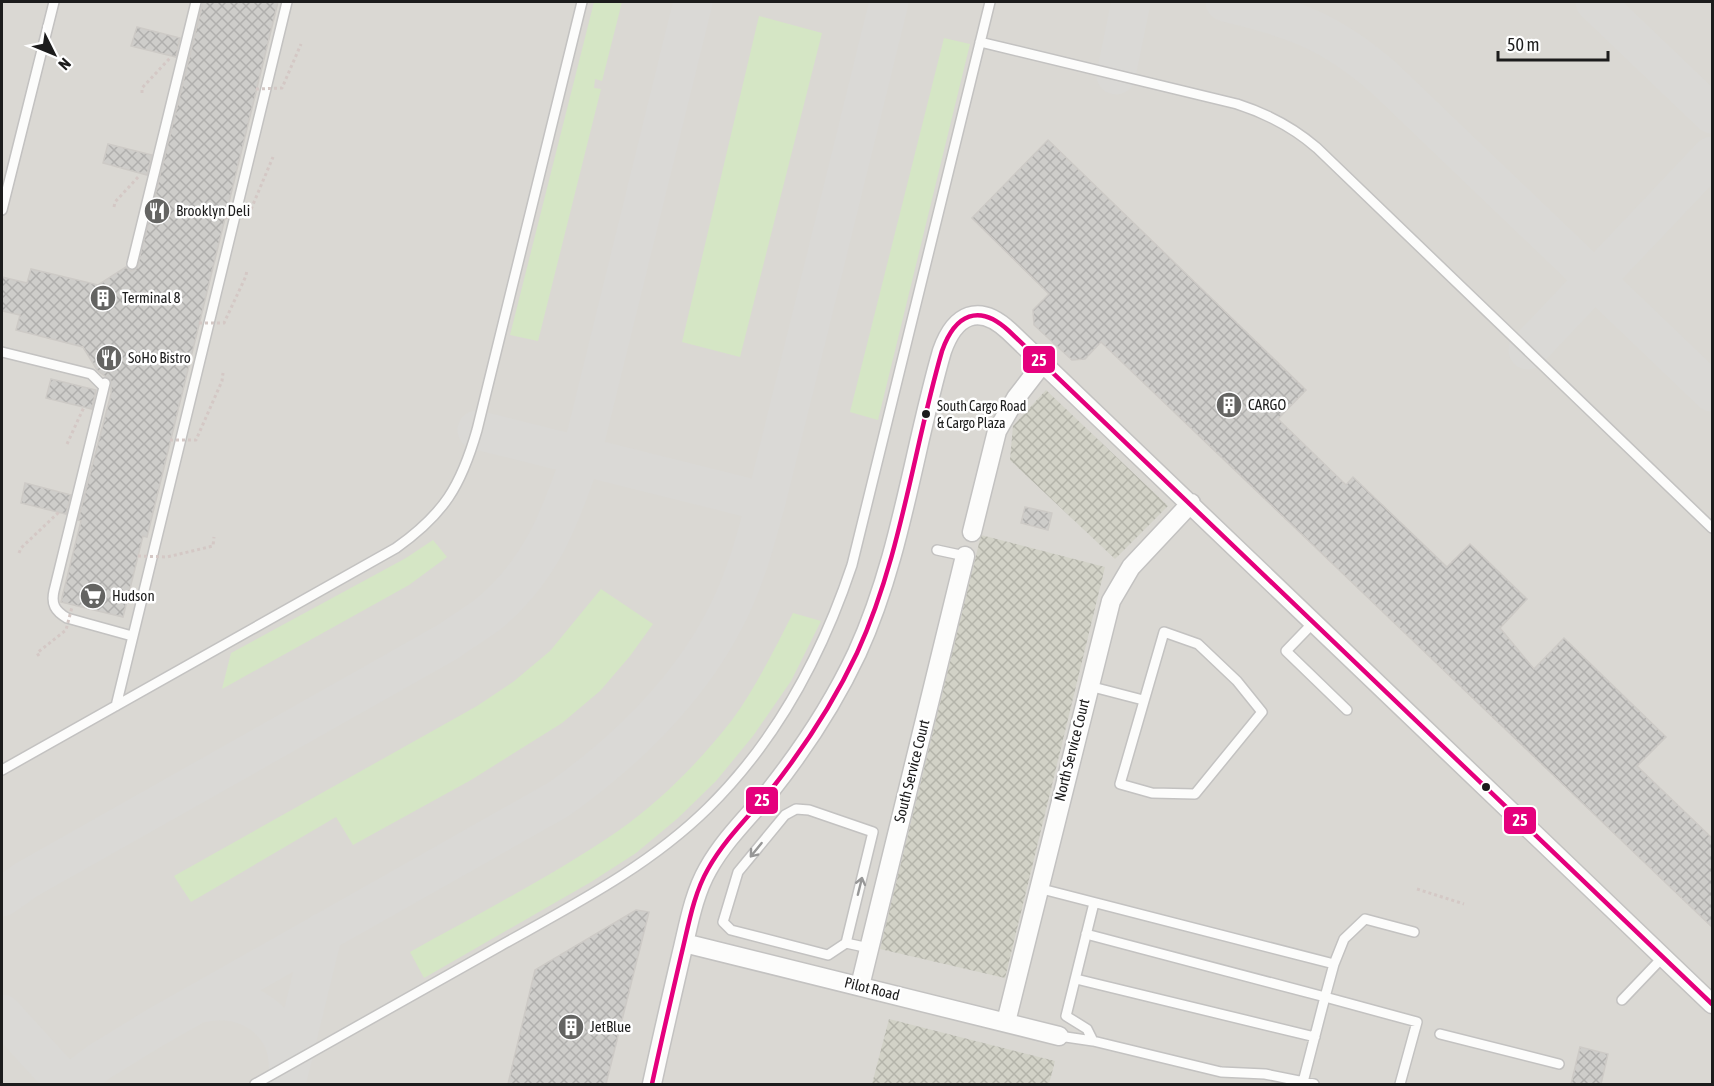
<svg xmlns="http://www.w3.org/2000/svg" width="1714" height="1086" font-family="'Asap Condensed',sans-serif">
<defs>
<pattern id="construction-cross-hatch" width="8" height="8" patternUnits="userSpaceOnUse" patternTransform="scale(1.5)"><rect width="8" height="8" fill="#d2d2c7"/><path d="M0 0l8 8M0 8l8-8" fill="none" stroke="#b4b4aa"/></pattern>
<pattern id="building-cross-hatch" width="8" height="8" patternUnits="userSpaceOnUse" patternTransform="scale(1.5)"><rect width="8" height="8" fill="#cecdca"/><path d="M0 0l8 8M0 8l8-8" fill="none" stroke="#b0afad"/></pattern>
</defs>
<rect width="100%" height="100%" fill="#eae9e5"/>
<path fill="#dad8d3" d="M2 2H1712V1084H2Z"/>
<path fill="url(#construction-cross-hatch)" d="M1046 390 1168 506 1115 559 1010 460 1013 426Z
M981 535 1105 567 1005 978 880 949Z
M889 1019 1055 1061 1049 1084H872Z"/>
<path fill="#d5e6c5" d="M594 2H622L602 81 595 79 594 88 601 89 538 341 510 335Z
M759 16 822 33 740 357 682 342Z
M944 38 970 44 878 420 850 412Z
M433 540 447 557 409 585 222 689 231 653 406 558Z
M601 589 653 624 630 656 600 691 562 723 471 780 353 845 336 817 191 902 174 876 477 706 513 682 550 651Z
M793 613 821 621 791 681 753 736 716 781 678 818 636 853 591 882 424 978 410 952C480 913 552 876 618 831 661 801 700 761 732 720 756 687 774 650 793 613Z"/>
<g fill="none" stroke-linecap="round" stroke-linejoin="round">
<path stroke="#dad9d6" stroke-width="39" d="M1225 2C1292 18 1330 31 1383 77L1712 392
M1595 2 1712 114
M1116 75 1131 2
M1528 350 1712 156
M477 430 766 502
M2 897 26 880 449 641C461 632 475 624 487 615 540 572 560 519 581 457L693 2
M197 1004C245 990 292 1022 288 1073
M2 1014 66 1084
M70 1084 99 1062 156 1027 559 799C640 741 712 668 745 572 754 549 759 525 766 502L889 2
M286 1084 323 932"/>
</g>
<path fill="url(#building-cross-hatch)" stroke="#cdcac6" stroke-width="1.5" d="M203 2H278L147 537 143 536 123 617 61 602 81 521 78 520 111 394V381L97 370 83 347 16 330 20 315 2 311V277L27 283 31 269 98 285 126 267 131 271 137 268Z
M137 27 180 38 176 57 131 46Z
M1048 140 1306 390 1278 419 1346 485 1353 477 1447 567 1470 544 1527 599 1500 628 1534 669 1564 638 1666 737 1637 766 1713 839V928L1101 342 1085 359 1072 360 1034 325 1033 310 1049 294 972 218Z
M108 144 152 155 147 175 103 163Z
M51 379 96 390 92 409 46 398Z
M25 483 71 495 66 514 21 503Z
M1025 507 1052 513 1048 530 1021 523Z
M636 910 649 912 606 1084H508L535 970Z
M1580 1047 1608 1054 1601 1084H1571Z"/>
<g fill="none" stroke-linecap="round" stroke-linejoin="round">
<defs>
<path id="lane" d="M980 42 1237 104C1268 114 1293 127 1317 148L1712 528
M2 210 54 2
M132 264 196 2
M2 352 91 374 104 387
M105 383 54 591C51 604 55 611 67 618L132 636
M937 550 965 556
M1314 622 1286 651 1347 710
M1164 632 1198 644 1237 681 1262 712 1195 794 1152 793 1120 784Z
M1089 686 1143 700
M116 706 287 2
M2 770 396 548C444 514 461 486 477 430L582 2
M1038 888 1334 964 1325 997 1417 1022 1400 1084
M1086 934 1325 997 1303 1082
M846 943 873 832 809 810 796 809 785 815 738 872 723 922 731 930 828 955 846 943 869 948
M1334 964 1344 939 1365 919 1414 932
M1076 979 1315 1037
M1622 1000 1663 957
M1440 1034 1559 1064
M1059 1036 1093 1041 1221 1072 1265 1074 1314 1084
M1093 1041 1087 1029 1066 1016 1094 903
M255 1084C337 1038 419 992 500 946 573 905 648 867 708 808 777 740 822 655 852 565L990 2"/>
<path id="street" d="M972 532 997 431 1016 398 1043 363
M684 943 1059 1036
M860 986 965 556
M1006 1022 1111 601 1131 567 1191 503
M652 1084C661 1042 671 999 681 956 688 928 693 895 708 869 724 840 749 816 770 791 804 748 834 702 857 653 901 557 913 451 942 351 955 314 979 303 1009 331L1712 1004"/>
</defs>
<use href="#lane" stroke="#c3c2c1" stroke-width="12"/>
<use href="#street" stroke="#c3c2c1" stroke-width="21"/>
<path stroke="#d4c8c5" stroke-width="3" stroke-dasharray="3 3" stroke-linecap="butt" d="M142 93V88L170 58
M114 207 115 202 140 175
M67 444 84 407
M19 553 21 548 59 512
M1417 889 1464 904"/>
<use href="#lane" stroke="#fcfcfb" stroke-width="9"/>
<use href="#street" stroke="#fcfcfb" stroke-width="18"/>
<path stroke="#d4c8c5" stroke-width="3" stroke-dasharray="3 3" stroke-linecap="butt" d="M256 89 282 88 301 44
M225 218 245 213 249 214 273 157
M199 323H224L246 276 247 269
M170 440H196L222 381 223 373
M138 556 167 557 213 546 214 537
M39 656 37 653 66 630 72 607"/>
<defs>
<path id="bus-1" d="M652 1084C661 1042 671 999 681 956 688 928 693 895 708 869 724 840 749 816 770 791 804 748 834 702 857 653 901 557 913 451 942 351 955 314 979 303 1009 331L1712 1004"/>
</defs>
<use href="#bus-1" stroke="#fff" stroke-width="9"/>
<use href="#bus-1" stroke="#e5007d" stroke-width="4.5"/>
</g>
<defs><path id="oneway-shaft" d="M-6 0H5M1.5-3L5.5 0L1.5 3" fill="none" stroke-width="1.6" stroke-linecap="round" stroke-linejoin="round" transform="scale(1.5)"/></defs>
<g stroke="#979797">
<use href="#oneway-shaft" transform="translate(756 850) rotate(129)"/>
<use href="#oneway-shaft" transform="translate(860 886) rotate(-76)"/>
</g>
<defs>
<symbol id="restaurant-disc" viewBox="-11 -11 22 22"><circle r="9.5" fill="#646462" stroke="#fff"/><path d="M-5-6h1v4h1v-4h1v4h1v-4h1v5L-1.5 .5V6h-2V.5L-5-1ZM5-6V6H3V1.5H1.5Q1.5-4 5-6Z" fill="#fff"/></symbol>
<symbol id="building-disc" viewBox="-11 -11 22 22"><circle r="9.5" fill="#646462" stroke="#fff"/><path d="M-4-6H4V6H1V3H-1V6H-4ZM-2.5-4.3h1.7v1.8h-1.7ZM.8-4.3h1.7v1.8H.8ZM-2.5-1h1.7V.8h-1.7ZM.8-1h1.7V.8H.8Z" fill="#fff"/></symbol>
<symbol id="supermarket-disc" viewBox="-11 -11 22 22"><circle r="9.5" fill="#646462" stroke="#fff"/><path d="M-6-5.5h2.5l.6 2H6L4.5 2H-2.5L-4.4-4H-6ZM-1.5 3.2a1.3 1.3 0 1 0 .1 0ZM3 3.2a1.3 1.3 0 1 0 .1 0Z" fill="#fff"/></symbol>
</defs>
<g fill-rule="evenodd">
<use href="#restaurant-disc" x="142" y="196" width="30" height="30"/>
<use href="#building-disc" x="88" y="283" width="30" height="30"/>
<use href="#restaurant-disc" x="94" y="343" width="30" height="30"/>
<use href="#building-disc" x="1214" y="390" width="30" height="30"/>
<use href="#supermarket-disc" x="78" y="581" width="30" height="30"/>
<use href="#building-disc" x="556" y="1012" width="30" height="30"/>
</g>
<g fill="#1c1c1c" stroke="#fff" stroke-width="2">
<circle cx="926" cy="414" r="5"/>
<circle cx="1486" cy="787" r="5"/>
</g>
<g text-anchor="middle" stroke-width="5" stroke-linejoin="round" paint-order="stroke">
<g font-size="14" fill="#1c1c1c" stroke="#fff" text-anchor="start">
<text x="937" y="411">South Cargo Road<tspan x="937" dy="17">&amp; Cargo Plaza</tspan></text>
</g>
<g font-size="15" fill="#1c1c1c" stroke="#fff" text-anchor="start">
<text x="176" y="216">Brooklyn Deli</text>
<text x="122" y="303">Terminal 8</text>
<text x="128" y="363">SoHo Bistro</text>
<text x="1248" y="410">CARGO</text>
<text x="112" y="601">Hudson</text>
<text x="590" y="1032">JetBlue</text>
</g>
<g font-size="15" fill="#1c1c1c" stroke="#fff">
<text transform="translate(1072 750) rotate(-76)" y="5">North Service Court</text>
<text transform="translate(912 771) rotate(-76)" y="5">South Service Court</text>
<text transform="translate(872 989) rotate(14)" y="5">Pilot Road</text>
</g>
</g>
<g stroke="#fff" stroke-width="2">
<rect x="1022" y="345" width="34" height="29" rx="6" fill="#e5007d"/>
<rect x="745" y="786" width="34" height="29" rx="6" fill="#e5007d"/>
<rect x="1503" y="806" width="34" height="29" rx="6" fill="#e5007d"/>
</g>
<g font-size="16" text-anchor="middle" font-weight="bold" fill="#fff">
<text x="1039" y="366">25</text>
<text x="762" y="806">25</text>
<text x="1520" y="826">25</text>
</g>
<rect width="1714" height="1086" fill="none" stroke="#1c1c1c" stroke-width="6"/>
<g transform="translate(54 54) rotate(133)" stroke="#ffffff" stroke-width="4.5" paint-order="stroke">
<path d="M0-4.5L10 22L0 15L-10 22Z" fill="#1c1c1c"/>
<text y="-9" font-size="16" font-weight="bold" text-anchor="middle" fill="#1c1c1c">N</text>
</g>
<path d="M1498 51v9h110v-9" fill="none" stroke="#1c1c1c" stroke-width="3"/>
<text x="1507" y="51" font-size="18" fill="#1c1c1c" stroke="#ffffff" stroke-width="4.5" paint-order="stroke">50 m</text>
</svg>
